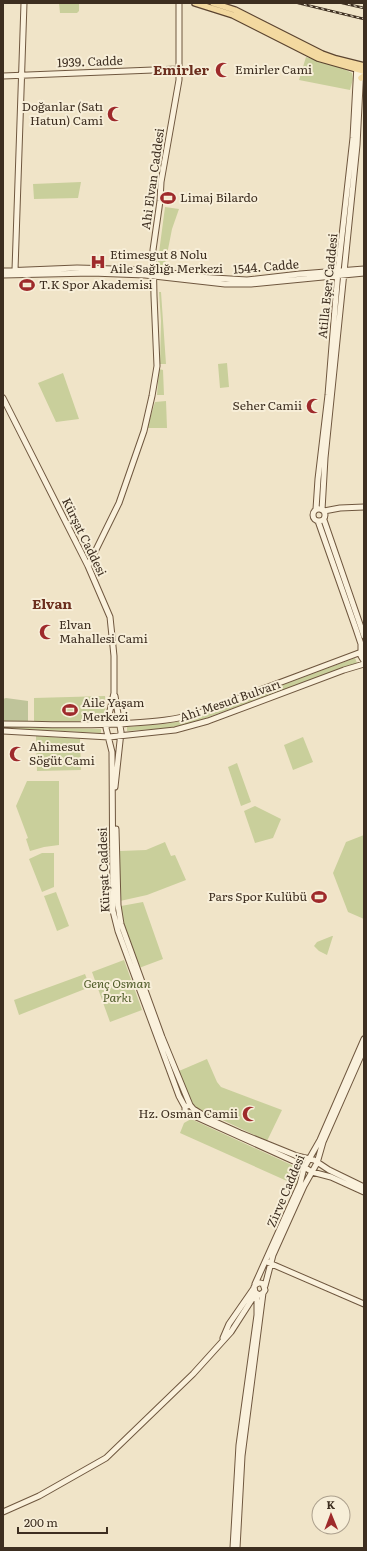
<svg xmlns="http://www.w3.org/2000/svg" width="367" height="1551" font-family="Literata,serif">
<rect width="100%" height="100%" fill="#f0e4c8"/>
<path fill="#c9cf9b" d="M59 3H79V11L77 13H60Z
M306 57 342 68 352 73 353 79 350 90 299 80Z
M154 149 163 150 159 173 157 172Z
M81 182 78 198 34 199 33 184Z
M165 207 179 209 172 229 164 270 157 268Z
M159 292H161L166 364H160L161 321Z
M227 363 229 387 220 388 218 364Z
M159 369 163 370 164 395H157Z
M63 373 79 419 56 422 38 383Z
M166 401 167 428H147L155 402Z
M355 658 357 663 200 720 170 728 127 731V727L163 724 188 720Z
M105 696C106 708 107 715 96 721L34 722V698Z
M3 727 101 729V733L3 728Z
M36 736 80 739 81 770 37 771Z
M303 737 313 762 293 770 284 745Z
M237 763 251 802 241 806 228 767Z
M27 781H59V845L44 847 30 851 26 839 28 838 16 806Z
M255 806 281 819 273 838 255 843 244 811Z
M364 835V919L348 912 333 873 346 842Z
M165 842 171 856 175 855 186 880 147 895 120 901V851L146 850Z
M42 853H54V887L42 892 29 859Z
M56 892 69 926 57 931 44 896Z
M143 902 163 959 139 968 124 924 121 906Z
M332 936H333L327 955 319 951 314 946 317 942Z
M124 960 142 1010 110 1022 92 972Z
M85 974 90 987 19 1015 14 1000Z
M207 1059 217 1082 221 1087 282 1110 267 1141 197 1108 187 1098 179 1071Z
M191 1119 296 1167 300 1177 296 1185 180 1133 184 1123Z"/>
<path fill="#bfc49a" d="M6 698 28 701V721H3V699Z"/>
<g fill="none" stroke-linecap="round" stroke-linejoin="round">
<defs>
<path id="secondary" d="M3 76 178 69
M15 270 24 3
M3 271 77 268 153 270 197 277 247 280 300 274 364 269
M3 275 92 273 145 275 225 284H251L364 273
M3 398 88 566 110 617 114 656V693L106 728 112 752 113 911 118 931 179 1096 185 1107
M313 515a6 6 0 1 1 12 0a6 6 0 1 1-12 0Z
M316 509 318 479 328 395 338 271 353 138 357 65
M322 510 325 458 357 145 361 66
M324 511 340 508 364 507
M324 520 364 636
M318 521 356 629 361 644V656L364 661
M88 566 119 503 144 431 152 396 157 366 154 296 153 250 160 201 161 182 179 80V3
M115 696 121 732 115 787
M3 724C42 724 81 726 120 724 147 722 173 721 199 713L364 651
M3 731 109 737 175 730 208 721 344 670 364 664
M116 829 118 905 121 924 162 1037 190 1105
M190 1105 195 1111 192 1115 188 1114 185 1110V1107Z
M195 1110 211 1120 240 1133 297 1156 314 1160 329 1170 364 1187
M192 1115 298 1163 312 1172 331 1177 364 1192
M267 1262 364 1304
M255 1284 300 1184 304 1168 320 1140 364 1039
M265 1286 273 1255 304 1186 317 1163 323 1142 364 1049
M223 1338 229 1324 254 1288
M3 1512 39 1496 106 1458 193 1374 231 1332 256 1293
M233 1548 239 1445 257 1315V1294
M237 1548 242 1456 263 1293 265 1290 263 1284C260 1282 256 1283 254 1287L255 1292 259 1295 263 1293"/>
<path id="primary" d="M195 3 233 15 318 58 364 71
M213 3 235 10 322 54 336 59 364 66
M361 78 364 76"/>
</defs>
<use href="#secondary" stroke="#6f573f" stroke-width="7"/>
<use href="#primary" stroke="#5b4430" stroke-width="8"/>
<use href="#secondary" stroke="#faf1dc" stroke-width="5"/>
<use href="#primary" stroke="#f3d9a0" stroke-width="5.5"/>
<defs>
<path id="rail" d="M298 3 364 19
M342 3 364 8"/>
</defs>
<use href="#rail" stroke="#3d2e20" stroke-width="2.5"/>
<use href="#rail" stroke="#f7eed8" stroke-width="1" stroke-dasharray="3" stroke-linecap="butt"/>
</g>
<defs>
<symbol id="mosque-bare" viewBox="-9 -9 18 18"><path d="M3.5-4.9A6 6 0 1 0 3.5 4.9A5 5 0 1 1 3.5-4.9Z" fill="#9e2a2b" stroke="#f7eed8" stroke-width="2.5" paint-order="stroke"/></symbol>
<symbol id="stadium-bare" viewBox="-9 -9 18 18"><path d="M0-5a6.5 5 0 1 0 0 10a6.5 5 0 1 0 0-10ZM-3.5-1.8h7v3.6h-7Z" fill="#9e2a2b" stroke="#f7eed8" stroke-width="2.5" paint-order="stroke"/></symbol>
<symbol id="hospital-bare" viewBox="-9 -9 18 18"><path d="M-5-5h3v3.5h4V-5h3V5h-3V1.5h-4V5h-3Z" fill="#9e2a2b" stroke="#f7eed8" stroke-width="2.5" paint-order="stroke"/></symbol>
</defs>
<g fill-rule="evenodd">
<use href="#mosque-bare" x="212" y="59" width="22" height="22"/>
<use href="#mosque-bare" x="104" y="103" width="22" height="22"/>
<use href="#stadium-bare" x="157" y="187" width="22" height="22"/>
<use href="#hospital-bare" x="87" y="251" width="22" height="22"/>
<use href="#stadium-bare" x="16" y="274" width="22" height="22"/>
<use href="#mosque-bare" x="303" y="395" width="22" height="22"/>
<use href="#mosque-bare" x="36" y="621" width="22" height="22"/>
<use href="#stadium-bare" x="59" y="699" width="22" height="22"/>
<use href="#mosque-bare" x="6" y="743" width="22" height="22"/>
<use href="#stadium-bare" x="308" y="886" width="22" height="22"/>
<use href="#mosque-bare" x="239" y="1103" width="22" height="22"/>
</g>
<g text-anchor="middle" stroke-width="4" stroke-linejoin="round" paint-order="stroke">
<g font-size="12" fill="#3d2e20" stroke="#f7eed8">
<text transform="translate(90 62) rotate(-2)" y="4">1939. Cadde</text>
<text transform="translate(153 179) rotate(-82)" y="4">Ahi Elvan Caddesi</text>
<text transform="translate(266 267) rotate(-5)" y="4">1544. Cadde</text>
<text transform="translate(328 286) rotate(-84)" y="4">Atilla Eşer Caddesi</text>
<text transform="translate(84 537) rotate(64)" y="4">Kürşat Caddesi</text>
<text transform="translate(230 701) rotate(-19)" y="4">Ahi Mesud Bulvarı</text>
<text transform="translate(104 870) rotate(-92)" y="4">Kürşat Caddesi</text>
<text transform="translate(286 1191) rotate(-67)" y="4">Zirve Caddesi</text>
</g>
<g font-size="12" fill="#3d2e20" stroke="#f7eed8" text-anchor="start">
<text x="235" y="74">Emirler Cami</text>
<text x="103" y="111" text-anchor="end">Doğanlar (Satı<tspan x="103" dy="14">Hatun) Cami</tspan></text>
<text x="180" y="202">Limaj Bilardo</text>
<text x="110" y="259">Etimesgut 8 Nolu<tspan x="110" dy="14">Aile Sağlığı Merkezi</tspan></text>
<text x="39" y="289">T.K Spor Akademisi</text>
<text x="302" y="410" text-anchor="end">Seher Camii</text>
<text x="59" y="629">Elvan<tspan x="59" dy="14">Mahallesi Cami</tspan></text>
<text x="82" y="707">Aile Yaşam<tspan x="82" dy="14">Merkezi</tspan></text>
<text x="29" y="751">Ahimesut<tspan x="29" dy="14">Sögüt Cami</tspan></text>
<text x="307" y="901" text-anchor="end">Pars Spor Kulübü</text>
<text x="238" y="1118" text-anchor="end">Hz. Osman Camii</text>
</g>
<g font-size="12" font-style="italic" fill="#4d5a26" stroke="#f7eed8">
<text x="117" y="988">Genç Osman<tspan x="117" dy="14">Parkı</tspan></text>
</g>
<g font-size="14" font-weight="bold" fill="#6b2e1e" stroke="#f7eed8">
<text x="181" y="75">Emirler</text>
<text x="52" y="609">Elvan</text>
</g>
</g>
<rect width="367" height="1551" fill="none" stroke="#3d2e20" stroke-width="8"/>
<g transform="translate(331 1515) rotate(359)"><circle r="19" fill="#f7eed8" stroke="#ada18e"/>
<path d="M0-3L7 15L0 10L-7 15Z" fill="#9e2a2b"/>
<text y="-6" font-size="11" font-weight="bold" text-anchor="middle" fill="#3d2e20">K</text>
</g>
<path d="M18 1527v6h89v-6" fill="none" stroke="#3d2e20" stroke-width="2"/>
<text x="24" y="1527" font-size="12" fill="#3d2e20" stroke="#f7eed8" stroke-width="3" paint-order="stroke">200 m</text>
</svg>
